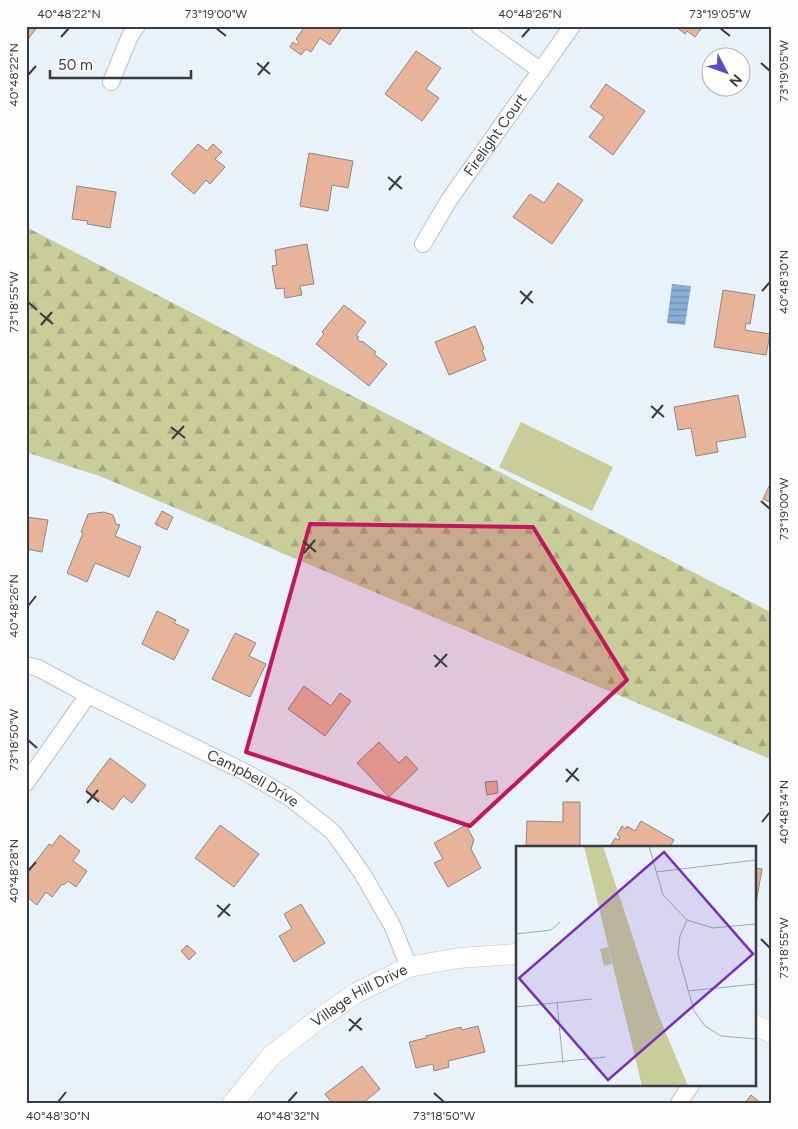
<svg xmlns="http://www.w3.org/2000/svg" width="798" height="1129" font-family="Figtree,sans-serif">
<defs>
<pattern id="forest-firs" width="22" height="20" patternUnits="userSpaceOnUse" patternTransform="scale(1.25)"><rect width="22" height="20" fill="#c8cd99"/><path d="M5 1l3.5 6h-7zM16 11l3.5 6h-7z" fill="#a3a87e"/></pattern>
<pattern id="water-rules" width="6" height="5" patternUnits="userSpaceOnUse" patternTransform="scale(1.25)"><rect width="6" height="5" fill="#88aed5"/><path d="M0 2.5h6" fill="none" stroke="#708fae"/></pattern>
</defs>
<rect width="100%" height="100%" fill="#e8f2fb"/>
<path fill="url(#forest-firs)" d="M26 227 772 613V760L102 477 26 452Z"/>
<path fill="#c8cd99" d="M521 422 613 467 592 511 499 467Z"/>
<path fill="url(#water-rules)" d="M672 284 691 286 685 325 667 323Z"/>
<path fill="#e7b49a" stroke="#918681" d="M26 26H38L26 42Z
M305 26H343L330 45 320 38 311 52 306 49 301 55 290 47 293 42 297 45 299 42 296 39Z
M675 26H703L695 37 687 31 685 34Z
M416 51 441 68 426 89 439 98 422 121 385 94Z
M606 84 645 111 613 155 589 137 604 117 590 107Z
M198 144 207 151 213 144 222 152 215 159 225 167 210 184 206 180 194 194 171 174Z
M309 153 353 161 348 188 332 185 328 211 300 206Z
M558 183 583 200 552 244 513 217 530 194 544 203Z
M77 186 116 192 110 228 87 224 88 221 72 219Z
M307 244 314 284 300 286 302 295 285 298 284 288 276 289 272 266 277 265 275 250Z
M723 290 755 295 750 324 746 323 745 330 770 334 766 355 714 347Z
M344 305 366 322 356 335 359 337 357 339 361 342 362 341 376 352 374 354 387 364 369 386 316 344 324 334 322 332Z
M475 326 484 349 482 350 486 360 449 375 435 342Z
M738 395 746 437 716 442 718 452 696 456 691 428 678 430 674 407Z
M772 480V503L763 499Z
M162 511 173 517 167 530 155 524Z
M104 512 113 515 116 524 120 525 115 536 141 547 129 577 95 563 87 582 67 573 83 533 81 532 88 514Z
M26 517 48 520 42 552 26 549Z
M157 611 176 620 174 623 189 630 174 660 142 644Z
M235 633 256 643 249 656 266 664 250 697 212 679Z
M304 686 331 706 340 693 351 701 325 736 288 709Z
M379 742 399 763 406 756 418 769 389 797 357 763Z
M110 758 146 785 132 803 123 796 113 810 86 790Z
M497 781 498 793 487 795 485 782Z
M563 802H580V848L526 847 527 821 563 822Z
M641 821 674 840 669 848H615L611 845 615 838 619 840 620 837 617 835 622 826 626 829 627 826 635 831Z
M220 825 259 854 234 887 195 858Z
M466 825 474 840 471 849 481 868 448 887 434 863 443 859 434 843Z
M60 835 80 851 73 861 87 871 76 887 68 881 64 885 62 884 52 897 46 892 37 905 26 896V874L49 844 52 846Z
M754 868 762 869 756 903H754Z
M301 904 325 943 294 962 279 936 292 929 284 914Z
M187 945 196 953 189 960 181 951Z
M478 1026 485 1052 448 1061 449 1067 434 1071 433 1064 416 1068 409 1042 426 1038V1036L461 1027 462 1030Z
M362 1066 380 1089 363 1103H332L325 1094Z
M751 1095 761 1103H745Z"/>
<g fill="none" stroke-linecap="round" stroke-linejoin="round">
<defs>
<g id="minor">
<path d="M479 26 541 71"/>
<path d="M111 82 130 36 137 26"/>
<path id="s1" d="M423 244 449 200 572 26"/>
<path id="s2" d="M26 665 38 668 88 695 247 773 290 798 333 832 362 873 392 925 409 967"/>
<path d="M26 783 88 695"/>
<path d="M679 1103 691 1085"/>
</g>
<g id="tertiary">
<path d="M754 1025 772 1033"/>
<path id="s3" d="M233 1103 271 1056 312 1024 356 993 409 967 458 958 517 954"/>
</g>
</defs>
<use href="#minor" stroke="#bac3cb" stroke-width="18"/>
<use href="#tertiary" stroke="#bac3cb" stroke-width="21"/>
<use href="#minor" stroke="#fff" stroke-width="16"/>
<use href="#tertiary" stroke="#fff" stroke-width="20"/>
</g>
<path fill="#c2185b" fill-opacity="0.2" stroke="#c2185b" stroke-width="4" stroke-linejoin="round" d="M310 524 533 527 627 680 470 826 246 752Z"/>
<path fill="none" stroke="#383b3f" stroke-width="2" d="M216 28 226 36M720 28 730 36M61 37 69 28M522 37 530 28M257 63 270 74M761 63 770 71M28 75 36 66M258 75 269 62M388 177 402 189M389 190 401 176M520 291 533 303M762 291 770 282M28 302 37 310M521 304 532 291M40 313 53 324M41 325 52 312M651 406 664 417M652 418 663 405M171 427 185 438M172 439 184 426M761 501 770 509M303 541 316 552M304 553 315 540M28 606 36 596M434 655 447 667M435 667 447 654M28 740 37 748M566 769 579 781M566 782 578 768M86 791 99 802M87 803 98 790M762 822 770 812M28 871 36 862M217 905 230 916M218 917 230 904M761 939 770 948M349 1019 362 1030M349 1031 361 1018M434 1093 444 1102M58 1102 66 1092M288 1102 297 1092"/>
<g text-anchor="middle" stroke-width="4.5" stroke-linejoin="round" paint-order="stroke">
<g font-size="15" fill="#383b3f" stroke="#fefefe">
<text dy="5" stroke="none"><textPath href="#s1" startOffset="131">Firelight Court</textPath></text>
<text dy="5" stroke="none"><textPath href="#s2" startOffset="254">Campbell Drive</textPath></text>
<text dy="5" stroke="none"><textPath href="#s3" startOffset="168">Village Hill Drive</textPath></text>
</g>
</g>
<g transform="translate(516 846)">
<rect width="240" height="240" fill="#e8f2fb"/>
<path d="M68 0H87L142 168 172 240H126Z" fill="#c8cd99"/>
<path d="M92 101 96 118 88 120 84 103Z" fill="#c8cd99"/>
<path fill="none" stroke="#a2a9b0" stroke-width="1" d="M133 0 147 49 171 74 197 82 240 78M140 26 240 14M171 74 164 90 162 108 178 165 189 180 205 190 240 193M0 88 35 84 44 76M172 145 240 138M41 157 47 217M0 161 76 153M0 220 90 211"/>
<path fill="#7b2cbf" fill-opacity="0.15" stroke="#7b2cbf" stroke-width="2.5" d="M148 6 237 108 92 234 3 132Z"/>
<rect width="240" height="240" fill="none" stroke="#383b3f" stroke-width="2.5"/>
</g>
<rect width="798" height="1129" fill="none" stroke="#fefefe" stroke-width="55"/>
<g transform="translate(726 72) rotate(131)"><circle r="24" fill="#fefefe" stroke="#afb0b2"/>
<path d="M0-4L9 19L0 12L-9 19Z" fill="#594cc4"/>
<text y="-8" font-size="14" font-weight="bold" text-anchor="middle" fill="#383b3f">N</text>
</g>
<path d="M50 70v8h141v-8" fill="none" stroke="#383b3f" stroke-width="2.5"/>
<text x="58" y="70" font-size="15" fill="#383b3f" stroke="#fefefe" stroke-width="4" paint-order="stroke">50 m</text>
<rect x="28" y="28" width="742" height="1074" fill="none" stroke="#383b3f" stroke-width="2"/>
<g font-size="12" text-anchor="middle" fill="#383b3f">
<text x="69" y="18">40°48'22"N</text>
<text x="216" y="18">73°19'00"W</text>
<text x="530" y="18">40°48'26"N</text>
<text x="720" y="18">73°19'05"W</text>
<text transform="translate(784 71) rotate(-90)" y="4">73°19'05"W</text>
<text transform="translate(14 75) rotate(-90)" y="4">40°48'22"N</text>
<text transform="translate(784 282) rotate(-90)" y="4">40°48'30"N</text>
<text transform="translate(14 302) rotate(-90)" y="4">73°18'55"W</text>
<text transform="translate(784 509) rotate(-90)" y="4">73°19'00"W</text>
<text transform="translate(14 606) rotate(-90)" y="4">40°48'26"N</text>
<text transform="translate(14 740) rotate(-90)" y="4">73°18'50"W</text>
<text transform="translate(784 812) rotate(-90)" y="4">40°48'34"N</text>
<text transform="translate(14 871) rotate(-90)" y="4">40°48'28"N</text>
<text transform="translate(784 948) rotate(-90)" y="4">73°18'55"W</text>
<text x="58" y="1120">40°48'30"N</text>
<text x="288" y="1120">40°48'32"N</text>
<text x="444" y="1120">73°18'50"W</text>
</g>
</svg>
